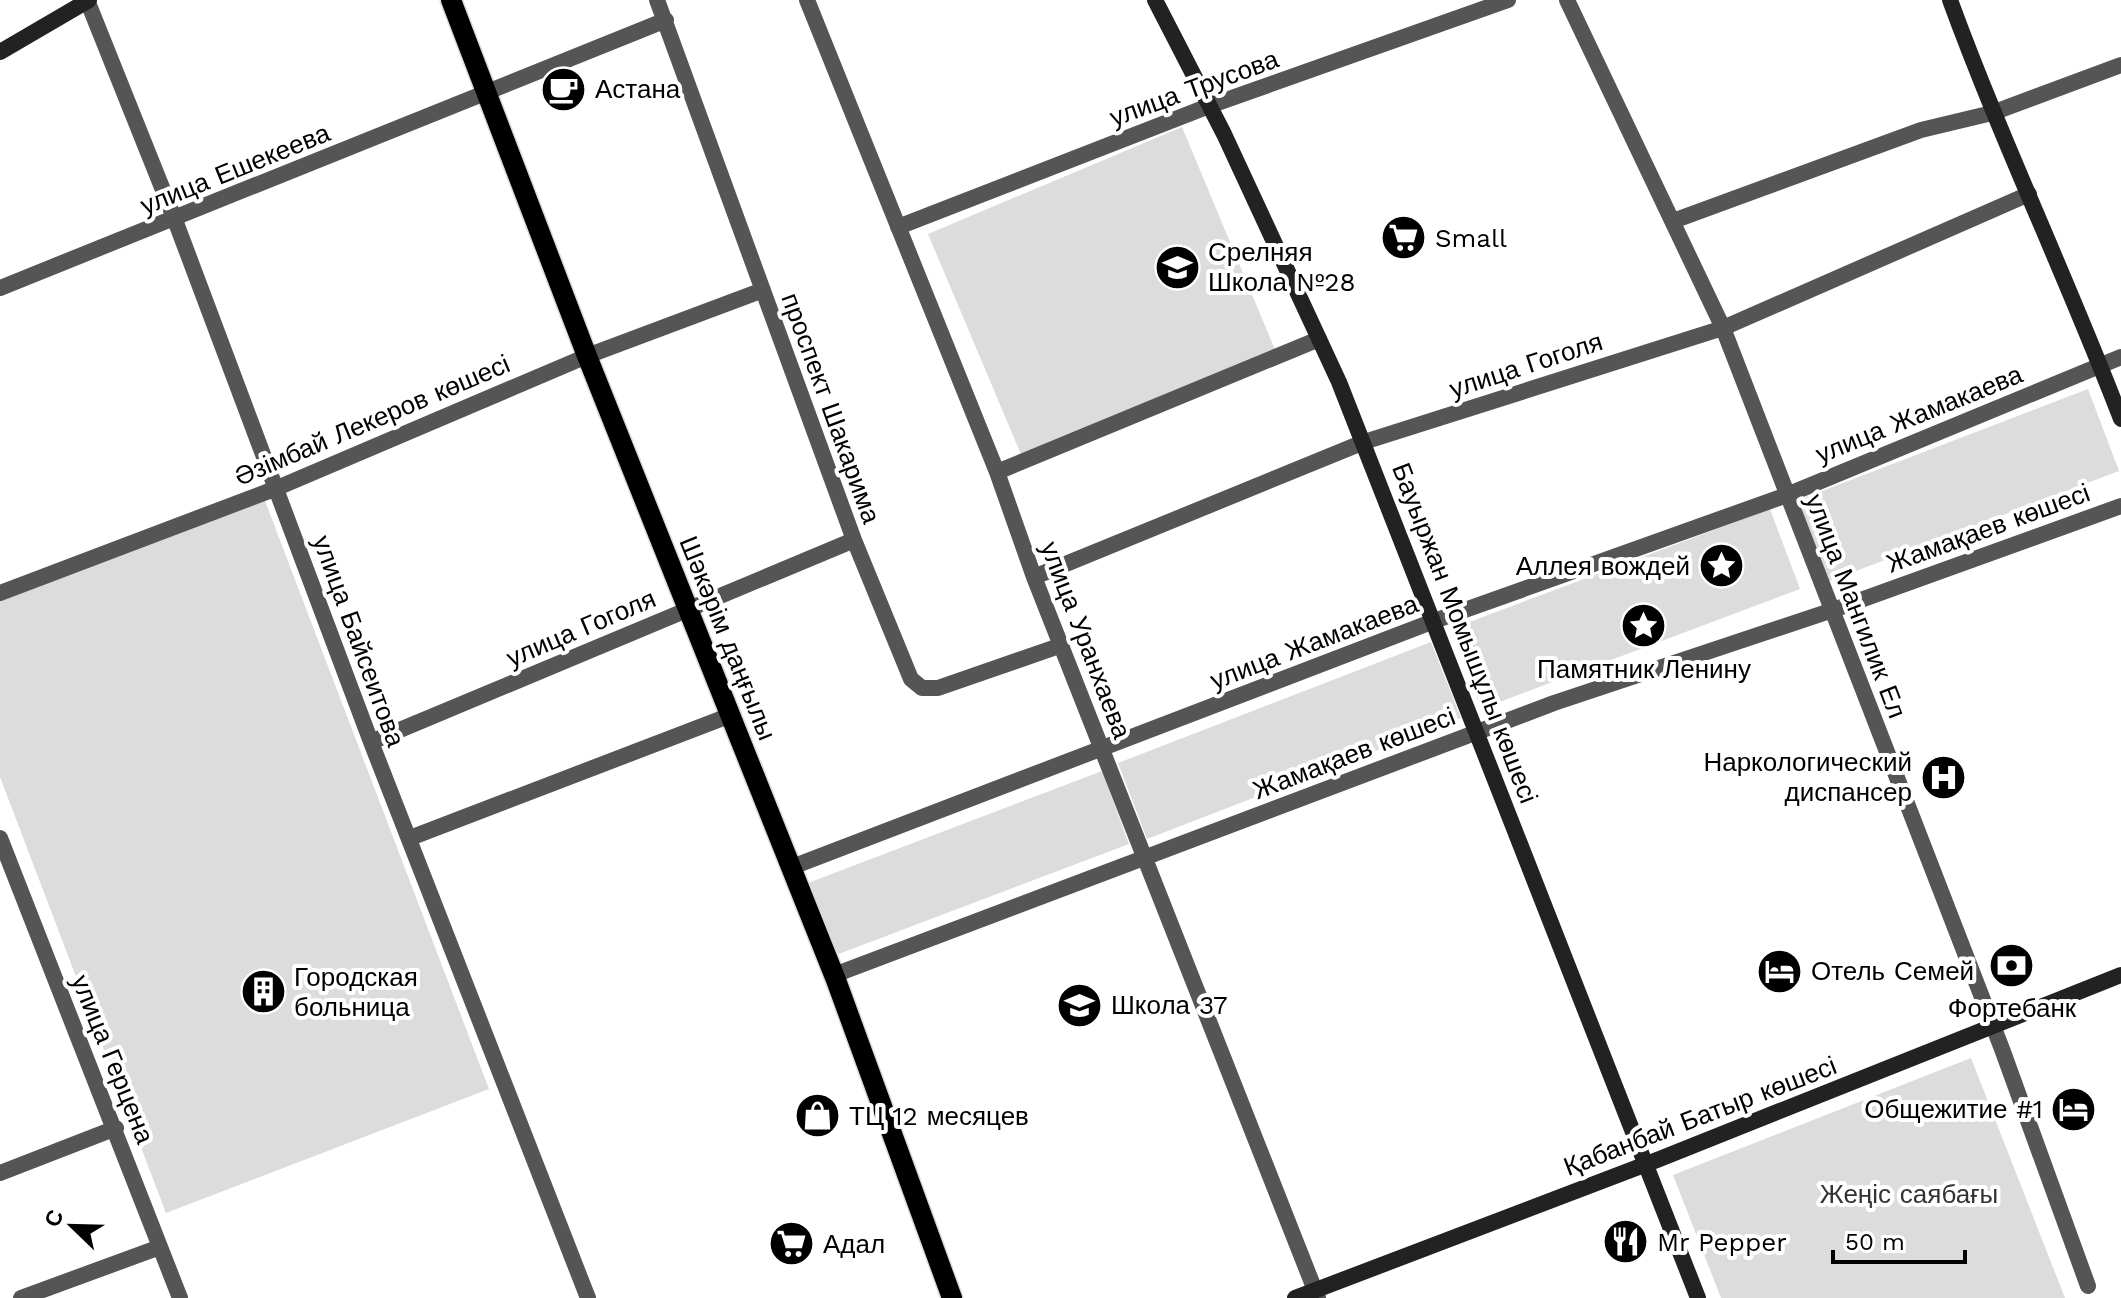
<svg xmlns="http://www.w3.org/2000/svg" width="2121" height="1298" font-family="'Work Sans',sans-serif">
<rect width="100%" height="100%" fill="#fff"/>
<path fill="#dcdcdc" d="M1182 127 1276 352 1023 459 928 234Z
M2088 389 2119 471 1819 585 1788 504Z
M262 493 489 1089 166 1213 0 777V594Z
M1770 509 1800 589 1481 709 1451 629Z
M1431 642 1461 718 1147 839 1118 763Z
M1102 771 1129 844 836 955 808 883Z
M1971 1058 2065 1298H1721L1673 1175Z"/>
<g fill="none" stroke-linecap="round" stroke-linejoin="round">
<defs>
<path id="primary" d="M451 0 587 356 836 980 952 1298"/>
</defs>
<use href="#primary" stroke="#dbdbdb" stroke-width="23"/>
<path stroke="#555" stroke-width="16" d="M87 0 175 220 371 742 588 1298
M657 0 854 540 911 679 922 688H938L1062 645
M807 0 997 472 1034 577 1318 1298
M1567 0 1723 328 2002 1049 2088 1286
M1673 221 1921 130 1992 113 2121 65
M898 227 1209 106 1508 0
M0 288 666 20
M997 472 1319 339
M1034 577 1364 442 1723 328 2029 194
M0 593 277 488 587 356 763 290
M371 742 854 540
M0 838 180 1298
M410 838 731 715
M792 867 1434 621 1787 495 2121 357
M834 975 1554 703 1833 610 2121 506
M0 1173 116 1128
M21 1298 160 1247"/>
<path stroke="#222" stroke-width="16" d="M1155 0 1224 134 1339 382 1698 1298
M1950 0C2002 142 2067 278 2121 419
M0 52 89 0
M1295 1298 1657 1160 2121 975"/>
<use href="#primary" stroke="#000" stroke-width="20"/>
</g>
<defs>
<symbol id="cafe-disc" viewBox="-11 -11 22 22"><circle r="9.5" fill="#000" stroke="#fff"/><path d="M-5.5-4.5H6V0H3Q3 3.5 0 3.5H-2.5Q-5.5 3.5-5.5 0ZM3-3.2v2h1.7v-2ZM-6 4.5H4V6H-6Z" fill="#fff"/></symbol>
<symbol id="supermarket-disc" viewBox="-11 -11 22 22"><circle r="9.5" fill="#000" stroke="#fff"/><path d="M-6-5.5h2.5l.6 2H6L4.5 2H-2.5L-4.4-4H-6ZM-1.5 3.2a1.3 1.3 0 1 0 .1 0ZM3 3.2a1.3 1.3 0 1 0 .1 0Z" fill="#fff"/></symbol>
<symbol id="school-disc" viewBox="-11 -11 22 22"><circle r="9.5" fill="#000" stroke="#fff"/><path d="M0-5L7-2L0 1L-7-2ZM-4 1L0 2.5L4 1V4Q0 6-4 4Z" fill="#fff"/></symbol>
<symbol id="sight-disc" viewBox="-11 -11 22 22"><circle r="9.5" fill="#000" stroke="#fff"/><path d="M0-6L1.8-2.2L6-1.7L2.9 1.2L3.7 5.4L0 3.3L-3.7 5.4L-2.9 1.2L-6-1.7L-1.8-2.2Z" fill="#fff"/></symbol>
<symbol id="hospital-disc" viewBox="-11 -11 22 22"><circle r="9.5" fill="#000" stroke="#fff"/><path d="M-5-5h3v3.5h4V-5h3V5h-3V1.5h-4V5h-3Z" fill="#fff"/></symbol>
<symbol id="bank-disc" viewBox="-11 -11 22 22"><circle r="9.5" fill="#000" stroke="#fff"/><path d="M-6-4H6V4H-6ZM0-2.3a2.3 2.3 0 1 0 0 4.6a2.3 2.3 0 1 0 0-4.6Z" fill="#fff"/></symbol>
<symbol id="hotel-disc" viewBox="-11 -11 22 22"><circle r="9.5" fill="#000" stroke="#fff"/><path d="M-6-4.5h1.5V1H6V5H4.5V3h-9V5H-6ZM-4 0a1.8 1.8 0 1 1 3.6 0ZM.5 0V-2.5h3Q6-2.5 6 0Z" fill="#fff"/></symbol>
<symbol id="building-disc" viewBox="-11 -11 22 22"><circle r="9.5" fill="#000" stroke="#fff"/><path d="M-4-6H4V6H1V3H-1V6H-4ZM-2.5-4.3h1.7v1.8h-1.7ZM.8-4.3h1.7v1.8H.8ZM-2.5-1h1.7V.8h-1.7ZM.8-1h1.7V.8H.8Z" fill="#fff"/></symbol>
<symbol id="shop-disc" viewBox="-11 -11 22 22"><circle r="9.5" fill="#000" stroke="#fff"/><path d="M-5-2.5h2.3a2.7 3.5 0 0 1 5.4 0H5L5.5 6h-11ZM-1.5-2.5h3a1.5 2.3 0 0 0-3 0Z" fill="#fff"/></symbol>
<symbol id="restaurant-disc" viewBox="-11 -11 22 22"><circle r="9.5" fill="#000" stroke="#fff"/><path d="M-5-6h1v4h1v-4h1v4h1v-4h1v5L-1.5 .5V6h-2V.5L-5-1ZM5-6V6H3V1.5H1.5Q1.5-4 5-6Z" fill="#fff"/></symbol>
</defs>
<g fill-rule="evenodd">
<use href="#cafe-disc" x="538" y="64" width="51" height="51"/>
<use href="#supermarket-disc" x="1378" y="212" width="51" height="51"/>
<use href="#school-disc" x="1152" y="242" width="51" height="51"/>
<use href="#sight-disc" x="1696" y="540" width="51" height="51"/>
<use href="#sight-disc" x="1618" y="600" width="51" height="51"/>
<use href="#hospital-disc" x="1918" y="752" width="51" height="51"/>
<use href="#bank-disc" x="1986" y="940" width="51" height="51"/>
<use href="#hotel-disc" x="1754" y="946" width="51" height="51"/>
<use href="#building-disc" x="238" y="966" width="51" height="51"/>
<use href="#school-disc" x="1054" y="980" width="51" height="51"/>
<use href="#hotel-disc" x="2048" y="1084" width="51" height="51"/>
<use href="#shop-disc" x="792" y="1090" width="51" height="51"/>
<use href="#restaurant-disc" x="1600" y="1216" width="51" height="51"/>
<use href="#supermarket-disc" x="766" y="1218" width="51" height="51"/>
</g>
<g text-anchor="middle" stroke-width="8" stroke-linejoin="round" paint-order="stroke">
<g font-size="26" fill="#000" stroke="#fff">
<text transform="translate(1194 88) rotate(-20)" y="9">улица Трусова</text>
<text transform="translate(235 169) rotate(-22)" y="9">улица Ешекеева</text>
<text transform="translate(1526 365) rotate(-18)" y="9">улица Гоголя</text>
<text transform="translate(831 408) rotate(70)" y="9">проспект Шакарима</text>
<text transform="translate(1919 414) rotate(-22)" y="9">улица Жамакаева</text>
<text transform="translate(372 420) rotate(-23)" y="9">Әзімбай Лекеров көшесі</text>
<text transform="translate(1988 528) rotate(-20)" y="9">Жамақаев көшесі</text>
<text transform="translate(1856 606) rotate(69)" y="9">улица Мангилик Ел</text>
<text transform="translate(581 628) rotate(-23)" y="9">улица Гоголя</text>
<text transform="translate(1465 633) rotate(69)" y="9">Бауыржан Момышұлы көшесі</text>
<text transform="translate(728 638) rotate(68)" y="9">Шәкәрім даңғылы</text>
<text transform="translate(1086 640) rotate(69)" y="9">улица Уранхаева</text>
<text transform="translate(359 641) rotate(70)" y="9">улица Байсеитова</text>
<text transform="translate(1314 642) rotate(-21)" y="9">улица Жамакаева</text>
<text transform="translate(1354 753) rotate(-21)" y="9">Жамақаев көшесі</text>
<text transform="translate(113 1059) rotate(68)" y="9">улица Герцена</text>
<text transform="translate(1700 1116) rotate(-21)" y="9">Қабанбай Батыр көшесі</text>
</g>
<g font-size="26" fill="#000" stroke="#fff" text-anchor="start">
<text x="595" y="98">Астана</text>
<text x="1435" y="247">Small</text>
<text x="1208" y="261">Срелняя<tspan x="1208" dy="30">Школа №28</tspan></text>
<text x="1690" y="575" text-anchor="end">Аллея вождей</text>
<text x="1644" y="678" text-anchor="middle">Памятник Ленину</text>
<text x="1912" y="771" text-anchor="end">Наркологический<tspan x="1912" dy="30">диспансер</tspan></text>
<text x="1811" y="980">Отель Семей</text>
<text x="294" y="986">Городская<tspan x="294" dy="30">больница</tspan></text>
<text x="1111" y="1014">Школа 37</text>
<text x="2012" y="1017" text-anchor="middle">Фортебанк</text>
<text x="2043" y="1118" text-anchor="end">Общежитие #1</text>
<text x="849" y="1125">ТЦ 12 месяцев</text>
<text x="1657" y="1251">Mr Pepper</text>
<text x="823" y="1253">Адал</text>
</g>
<g font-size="26" fill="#333" stroke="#fff">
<text x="1909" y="1203">Жеңіс саябағы</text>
</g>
</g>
<g transform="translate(72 1226) rotate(293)" stroke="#ffffff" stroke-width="6" paint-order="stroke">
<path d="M0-6L14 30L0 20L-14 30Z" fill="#000000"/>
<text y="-12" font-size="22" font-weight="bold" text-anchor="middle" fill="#000000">С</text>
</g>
<path d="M1833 1250v12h132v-12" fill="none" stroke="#000000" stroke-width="4"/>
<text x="1845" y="1250" font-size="24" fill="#000000" stroke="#ffffff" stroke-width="6" paint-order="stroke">50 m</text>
</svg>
